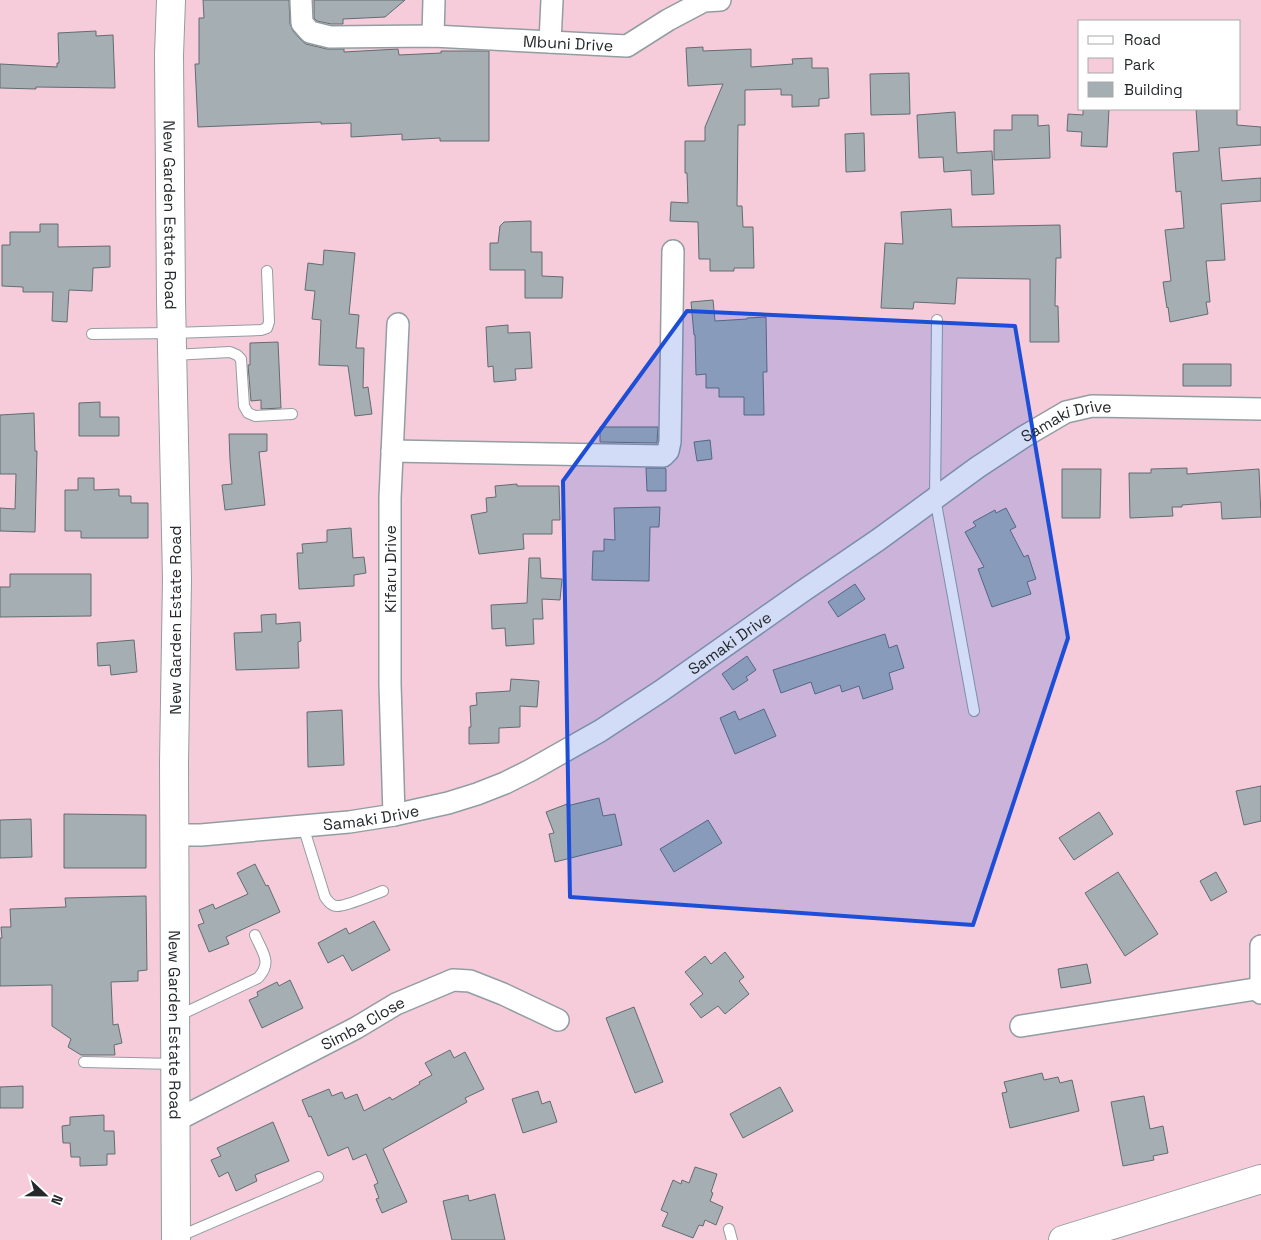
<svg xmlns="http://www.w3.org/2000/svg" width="1261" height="1240" font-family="'Space Grotesk',sans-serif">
<rect width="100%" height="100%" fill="#e1ecf2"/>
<path fill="#f7ccda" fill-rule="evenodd" d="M0 0H1261V1240H0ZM1080 21H1240V109H1080Z"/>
<path fill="#a4aeb3" stroke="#626c71" d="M203 0H289L290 24 293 31 301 40 306 44 327 49H344V52L398 49 399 55 441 53V51H489V141H440V138L402 140V134L351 137V123L321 124V122L198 127 195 64H199V18H204Z
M314 0H405L385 17 343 19V24H331L317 21 314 18Z
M96 31V36L113 35 115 88 36 87V89L0 88V64L57 67V63H59L58 33Z
M703 47V51L751 49V67L793 64 792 59 812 58V68H828L829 98 819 99V106L792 107V95H781V89L745 90V125H738L737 206H742L743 227H753L754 268H734V271H710V259H699L698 222 670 221 671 202 688 203 687 173H685V141H705V127L723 84 688 86 686 48Z
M909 73 910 114 871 115 870 74Z
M1083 109H1109L1107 147 1081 146 1082 132 1067 131 1068 114 1083 115Z
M1196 109H1237V125L1261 127V145L1219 148 1222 181 1261 178V201L1221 204 1225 260 1206 261 1210 302H1206L1208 314 1170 322 1168 307 1167 308 1163 282 1171 281 1165 230 1184 228 1181 191 1176 192 1173 153 1199 151Z
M955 112 957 153 992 151 994 194 972 195 971 170 944 172 943 157 919 158 917 115Z
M1012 115H1038V126L1049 125 1050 158 994 160V130H1012Z
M864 133 865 171 846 172 845 134Z
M951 209 952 227 1060 225 1061 258H1056L1055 306H1058L1059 342H1030V279L957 278 955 304 914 302 913 309 881 308 885 243 903 244 901 212Z
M531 221V252H542V276L563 277 562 298H525V270H490V243H498L500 226 504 222Z
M40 224H58V247L110 246V267L93 268 92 291 69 290 67 322 52 321 53 292H23V287L2 286V245H10V232H40Z
M324 250 355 253 349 314 359 315 356 348H364L363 388 368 387 372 414 355 416 348 366 319 365 321 320 312 319 315 291 305 290 308 263 323 265Z
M713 300 715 321 747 319V318L766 317 767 372H763L764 415H744V397H719V388H706V374L696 375 695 335H694L691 302Z
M508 325V333L530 332 532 368 515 369 516 380 494 382 493 366 488 367 486 327Z
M278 342 281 408 261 409V400L251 401 248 365H250V343Z
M1183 364H1231V386H1183Z
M100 402V417H119V436H79V403Z
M34 413 35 451H37L35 532 0 531V508L15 509 16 474H0V415Z
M600 427H658L657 443 600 442Z
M229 434H267V451L259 452 265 505 225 510 222 485 232 484 230 460Z
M710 440 712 459 697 461 694 442Z
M646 468H665L666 469V491H647Z
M1187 468V474L1259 469 1261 517 1222 519 1221 502 1182 505V507H1172L1173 516 1130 518 1129 473H1151V469Z
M1062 469H1101L1100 518H1062Z
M78 478H94V490L119 489V496H131V503H148V538H81V531H65V490H78Z
M517 484V486H559L560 520H552V534H523L524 549 479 554 471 515 487 512 486 498 496 497 495 486Z
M660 507 659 527H650L649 581 592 580 593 551H604V539L615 540 614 508Z
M1006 508 1016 527 1010 530 1024 557 1028 555 1036 579 1027 582 1031 594 992 607 978 569 984 567 965 532 976 526 973 522 995 510 996 513Z
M351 528 353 558 364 557 366 573 354 575V586L299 589 297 553H303L302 544 327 542V530Z
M529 558H540L541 578 562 579 560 600 542 599 543 619H533L534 644 506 646 505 628 492 629 491 605 527 603Z
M10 574H91V616L0 617V587H10Z
M855 584 865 599 838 617 828 602Z
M276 614V624L300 622 301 641 298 642 299 668 236 670 234 633 262 632 261 615Z
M885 634 889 648 897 645 904 668 889 673 893 689 863 699 859 686 842 692 840 685 815 694 811 682 781 693 773 670Z
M134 640 137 672 111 675 110 665 98 666 97 643Z
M747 656 756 670 746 677 748 680 733 690 722 674Z
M511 679 539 681 537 707 520 706V727L499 728V743L469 744V727H471L470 706 477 705 476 693 510 691Z
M764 709 776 736 735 754 720 718 735 711 739 720Z
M342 710 344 765 308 767 307 712Z
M1261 786V821L1244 825 1236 791Z
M599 798 603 816 615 814 622 845 555 862 549 834 554 833 546 812 567 804V806Z
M1099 812 1113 834 1074 860 1059 838Z
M64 814 146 815V868H64Z
M31 819 32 857 0 858V820Z
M708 820 722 843 674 872 660 849Z
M255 864 266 886 268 885 280 912 226 937 229 944 209 952 198 925 204 923 199 910 213 904 215 909 248 894 237 873Z
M1118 872 1158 934 1125 956 1085 893Z
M1216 872 1227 892 1211 901 1200 881Z
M146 896 147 970 138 971V981L111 982 113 1025 118 1024 122 1043 114 1045 115 1055H81L68 1047 71 1039 52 1026V985L0 986V938H2L1 927H11L10 909 66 907 65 898Z
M374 921 390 950 352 971 343 955 328 963 318 943 346 928 349 934Z
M725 952 744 977 739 981 749 994 725 1014 718 1006 701 1018 690 1004 703 994 685 972 705 956 711 964Z
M1087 964 1091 983 1061 988 1058 969Z
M290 980 303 1008 262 1028 249 1000 258 996 257 992 277 982 279 986Z
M634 1007 663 1082 635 1093 606 1018Z
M450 1050 454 1058 465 1052 484 1089 465 1098 467 1102 383 1149 407 1202 382 1213 376 1199 379 1198 374 1185 378 1183 366 1154 353 1160 348 1147 328 1156 311 1116 309 1117 302 1100 329 1089 332 1096 342 1092 345 1099 357 1094 364 1111 390 1097 392 1100 420 1084 419 1082 432 1075 425 1063Z
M1042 1073 1044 1080 1058 1077 1060 1083 1072 1080 1079 1111 1010 1128 1002 1093 1007 1092 1004 1082Z
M23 1086V1108H0V1087Z
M780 1087 793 1111 743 1138 730 1114Z
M538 1091 542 1104 550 1101 557 1122 523 1133 512 1099Z
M1144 1096 1150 1129 1163 1126 1168 1153 1153 1156 1154 1160 1123 1166 1111 1102Z
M104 1115V1131H114L115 1154H107V1165L80 1166V1157H71L70 1143H63L62 1126 70 1125V1117Z
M273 1122 289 1161 255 1175 257 1181 236 1191 228 1172 219 1177 211 1160 221 1156 217 1148Z
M695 1167 717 1174 711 1192 713 1193 710 1201 723 1207 716 1225 705 1220 703 1226 699 1225 693 1238 662 1226 668 1213 661 1210 673 1180 681 1184 682 1180 689 1183Z
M495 1194 505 1240H452L443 1201 468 1195 469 1201Z"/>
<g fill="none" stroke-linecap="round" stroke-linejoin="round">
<defs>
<path id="lane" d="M937 320 935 498 974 711
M92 334 172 333 261 330 267 328 269 322 267 271
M173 355 230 352 237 355 241 359 244 406 248 413 255 416 292 414
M303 826 325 897C328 901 331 906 337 906 345 907 374 894 383 891
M178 1016 258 978C273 962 262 952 255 935
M84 1062 175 1064
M729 1229 732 1240
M178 1237 318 1177"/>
<g id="street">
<path id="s1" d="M301 0 302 23 310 32 330 37 433 36 627 46 668 20 704 1 720 0"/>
<path d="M433 36 434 0"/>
<path d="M550 42 552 0"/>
<path d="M392 451 663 456 668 451 670 442 673 251"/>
<path d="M394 815 390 684V498L398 324"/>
<path id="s2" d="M174 835H201L303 826 349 822 394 815 448 803 477 794 505 783 531 770 600 731 661 691 803 591 878 540 978 467 1025 436 1066 412 1092 406 1261 409"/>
<path d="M1261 946V993"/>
<path d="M1021 1026 1261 988"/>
<path id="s3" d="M175 1121 356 1028 396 1004 453 980 470 981 503 994 558 1020"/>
</g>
<g id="secondary">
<path id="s4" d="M171 0 169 55 171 301 177 579 174 763 176 1240"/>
<path d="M1063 1240 1261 1179"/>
</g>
</defs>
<use href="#lane" stroke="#929da2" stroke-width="12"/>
<use href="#street" stroke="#929da2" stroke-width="24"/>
<use href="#secondary" stroke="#929da2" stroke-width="30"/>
<use href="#lane" stroke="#fff" stroke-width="10"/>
<use href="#street" stroke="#fff" stroke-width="21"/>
<use href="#secondary" stroke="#fff" stroke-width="28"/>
</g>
<path fill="#1d4ed8" fill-opacity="0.2" stroke="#1d4ed8" stroke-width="4" stroke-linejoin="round" d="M687 311 1015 326 1068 638 973 925 570 897 563 481Z"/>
<g text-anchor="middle" stroke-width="4.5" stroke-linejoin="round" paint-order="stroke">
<g font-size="16" fill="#25292b" stroke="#fff">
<text dy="6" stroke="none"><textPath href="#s1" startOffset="294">Mbuni Drive</textPath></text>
<text dy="6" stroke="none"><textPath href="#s4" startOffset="215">New Garden Estate Road</textPath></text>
<text dy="6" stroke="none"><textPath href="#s2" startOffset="1008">Samaki Drive</textPath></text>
<text transform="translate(390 569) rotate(-90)" y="6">Kifaru Drive</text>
<text transform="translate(175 620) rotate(-90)" y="6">New Garden Estate Road</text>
<text dy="6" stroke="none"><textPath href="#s2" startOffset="602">Samaki Drive</textPath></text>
<text dy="6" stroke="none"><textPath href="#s2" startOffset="198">Samaki Drive</textPath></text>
<text dy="6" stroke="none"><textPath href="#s3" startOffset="212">Simba Close</textPath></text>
<text dy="6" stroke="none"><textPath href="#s4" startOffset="1025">New Garden Estate Road</textPath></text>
</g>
</g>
<rect x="1078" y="20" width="162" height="90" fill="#ffffff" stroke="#a8a9aa"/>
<rect x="1088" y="36" width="25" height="8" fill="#ffffff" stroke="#a8a9aa"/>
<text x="1124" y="45" font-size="15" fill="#25292b">Road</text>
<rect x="1088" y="58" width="25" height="15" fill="#f7ccda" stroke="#a8a9aa"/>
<text x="1124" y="70" font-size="15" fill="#25292b">Park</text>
<rect x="1088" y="82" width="25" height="15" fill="#a4aeb3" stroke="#a8a9aa"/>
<text x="1124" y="95" font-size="15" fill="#25292b">Building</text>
<g transform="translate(45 1195) rotate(112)" stroke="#ffffff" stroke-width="4" paint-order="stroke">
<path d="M0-4L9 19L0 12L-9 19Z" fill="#25292b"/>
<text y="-8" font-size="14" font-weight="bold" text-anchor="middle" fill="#25292b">N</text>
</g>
</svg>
